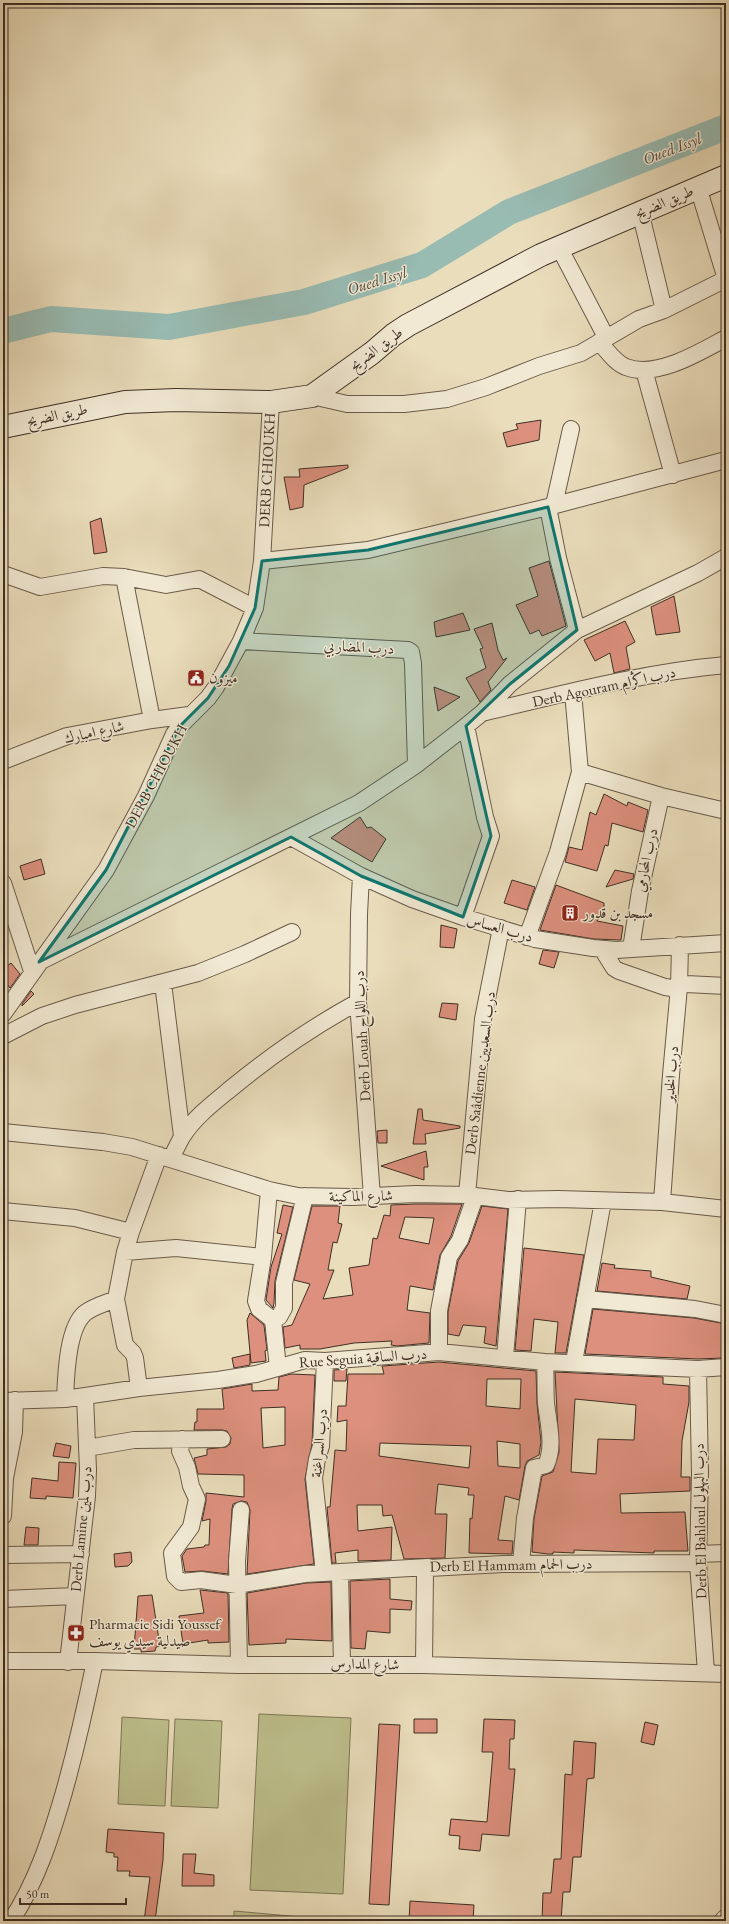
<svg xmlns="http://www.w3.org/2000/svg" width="729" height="1924" font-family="'EB Garamond',Amiri,serif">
<rect width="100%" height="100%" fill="#eaddbb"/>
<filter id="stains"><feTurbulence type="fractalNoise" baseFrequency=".005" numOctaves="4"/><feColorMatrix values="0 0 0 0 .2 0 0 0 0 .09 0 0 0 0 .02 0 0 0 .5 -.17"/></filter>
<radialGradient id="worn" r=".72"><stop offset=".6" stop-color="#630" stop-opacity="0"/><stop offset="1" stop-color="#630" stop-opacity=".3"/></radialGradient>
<path fill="#bdbf8c" stroke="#7e7758" d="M259 1714 351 1718 343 1894 250 1890Z
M122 1717 169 1720 165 1806 118 1804Z
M175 1719 222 1721 218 1808 171 1806Z
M234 1911 313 1918V1921H234Z"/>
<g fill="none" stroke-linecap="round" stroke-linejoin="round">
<path stroke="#98bbb2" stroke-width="26" d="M3 331 51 319 169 327 304 302 422 265 509 212 726 127"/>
</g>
<path fill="#dc907d" stroke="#3f2f25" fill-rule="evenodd" d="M541 420 539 440 507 447 503 433 518 429 516 424Z
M348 465V468L304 485 303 507 290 510 284 477H300L299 469Z
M101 518 107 552 94 554 90 522Z
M549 561 566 626 542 636 539 630 530 634 516 605 538 596 529 568Z
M674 596 680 632 656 635 651 607Z
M463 613 470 630 436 637 434 622Z
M625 621 635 642 626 647 630 669 614 673 610 653 595 661 584 640Z
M492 623 498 650 503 660 507 658 488 682 491 690 480 702 466 678 486 668 480 649 483 648 474 629Z
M434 687 460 697 438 711Z
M604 794 627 806 628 802 648 810 643 832 612 823 608 846 605 845 597 871 565 862 569 847 582 850 590 812 596 815Z
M360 817 367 828 371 827 386 839 372 862 331 838Z
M41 859 45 874 24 880 20 866Z
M615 870 634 874 633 879 606 887Z
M512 880 535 887 527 910 504 903Z
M556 885 604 903V908L597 921 623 926 621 940 594 939 540 930Z
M441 925 457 929 454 948 440 947Z
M543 950 559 952 554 968 539 964Z
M11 963 20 974 10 988 3 979V969Z
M31 991 34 994 22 1006V1004Z
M442 1003 458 1004 456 1020 439 1017Z
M418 1109H422L423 1120 460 1126V1128L425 1134 426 1144H413Z
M387 1130V1143H378L377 1131Z
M426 1151 428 1167H424V1180L381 1166Z
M415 1204H462L451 1236 440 1255 433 1290 410 1286 407 1310 430 1313 429 1343 397 1346 391 1345 392 1341 354 1343 320 1349H300V1345L285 1348 283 1327 292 1325 310 1284 294 1280 312 1206H340L338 1223 342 1224 337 1243 333 1242 328 1270H334L323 1299 353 1295 349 1268 369 1265 373 1238 377 1239 384 1215 390 1216 391 1205ZM405 1217 434 1218 429 1244 399 1238Z
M283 1205 293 1207 275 1281 274 1303 273 1308 266 1300 271 1267 282 1234 277 1233Z
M482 1206 508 1209 496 1346 484 1343 486 1327 463 1325 459 1336 448 1334V1312L458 1261 469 1243Z
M524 1248 584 1255 566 1353H555L558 1322 534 1319 531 1351 515 1350Z
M602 1263 615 1265 614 1268 651 1271V1277L690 1286 687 1299 597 1291Z
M593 1309 694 1318 726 1324 723 1358 698 1359 585 1354Z
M250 1313 264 1325 267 1350 265 1351 266 1361 251 1363 247 1320Z
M250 1354V1365L234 1368 232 1358Z
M439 1362 536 1371 537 1404 541 1442 539 1455 527 1461 525 1466 519 1500 505 1496 498 1540 513 1541 512 1554 469 1553 470 1518 472 1519 474 1495H468L469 1488 438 1484 435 1514H447L445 1558 404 1559 392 1515 383 1516 382 1505H357L358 1531 392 1527 391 1560 358 1561V1550L335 1553 336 1563H332L327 1507H330L335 1450 346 1451 347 1420 337 1422 338 1406H346L348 1374H384L382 1366ZM487 1379H521L520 1409 486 1406ZM497 1441 520 1444V1468L498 1466ZM380 1443 471 1446 469 1468 379 1456Z
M347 1369 346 1381H334V1370Z
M555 1372 663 1377V1384L689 1386V1402L682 1441 681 1477H690V1491L620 1494 621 1513 685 1512 688 1551H654V1553L574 1550V1553L553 1552V1554H548L532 1552 534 1519 542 1476 553 1472 559 1452ZM575 1399 636 1405 634 1440 598 1439 596 1474 571 1472Z
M291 1374 315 1375 312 1444 305 1479 314 1564 247 1574 250 1510 247 1502 241 1501 233 1504 232 1509 228 1574 202 1571 185 1572 182 1556 187 1549 204 1547 205 1545H209L210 1519 202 1521 206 1501V1493L244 1497V1475L198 1474 194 1458 207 1455V1449L226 1447 230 1444 231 1438 227 1431 222 1430H194L195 1422H197V1409H224L222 1389 252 1384V1391L278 1390 279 1377ZM285 1407V1445L263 1448 261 1408Z
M56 1443 71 1446 69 1458 53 1456Z
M59 1462 76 1463 73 1498 46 1496V1499L30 1498 32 1478 58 1481Z
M26 1527 39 1528 38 1545H24Z
M131 1552 132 1562 128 1566 115 1567 114 1554Z
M390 1579V1599L412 1601 411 1610 390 1609V1633L367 1631 365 1649 351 1648 350 1581Z
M331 1582 332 1641 286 1639V1643L249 1645 247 1593 306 1583Z
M200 1590 228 1593 229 1642 208 1643V1640L183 1644 179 1616 204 1613Z
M152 1595 160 1646 156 1647 155 1651 141 1652V1649H134L138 1596Z
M414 1719H437V1733H414Z
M484 1719 515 1720 514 1739H510L509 1769H515L509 1836 482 1834 480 1851 459 1849 460 1836 449 1835 451 1819 487 1822 493 1752H482Z
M645 1722 658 1725 654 1745 641 1742Z
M379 1724 400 1725 389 1905 369 1904Z
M574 1741 596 1743 594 1778 587 1779 581 1857H573L570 1892H563L561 1921H542L543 1893H551L554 1859H561L565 1774 572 1775Z
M108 1829 164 1833 163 1860 155 1921H144L150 1877 129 1876 130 1871H117L118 1857H114V1853L106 1852Z
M183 1854H196L194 1873 214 1875V1886H182Z
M410 1901 474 1905 473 1921H409Z"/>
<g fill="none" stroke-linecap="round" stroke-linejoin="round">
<defs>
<path id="street" d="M698 187 726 279
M640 211 664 310
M559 247 606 337
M599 342C607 350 615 363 626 367 656 379 700 352 726 338
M644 370 673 475
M312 396 347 404H404L447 399 486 387 539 366 581 353 639 319 664 310 726 279
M554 505 571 429
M548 507 558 558 577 630
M262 561 368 550 548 507 726 460
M3 574 40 587 103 576 124 577 166 585 199 579 255 608
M124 577 152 720
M241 641 408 650 411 652 413 663 416 765
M482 713C562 694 644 672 726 665
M3 761 67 736 152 720 189 715
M580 772 661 796 726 811
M291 837 361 876 412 899 463 917 535 939 593 948 616 950 726 943
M361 876 359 914 358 1002 372 1197
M3 883 32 971
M463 917 491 836 485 817 466 726
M527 937 558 852 580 772 573 692
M602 949 614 968 619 971 665 987 672 988 686 984 726 986
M631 949 640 891 661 796
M39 962 359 803 416 765 466 726 482 713 510 684 577 630 698 573 726 557
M163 983 182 1136
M3 1014 106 870 146 796 174 734 180 726 208 698 216 687 241 641 255 608 262 561 271 402
M3 1036 42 1016 75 1005 198 973 245 954 292 932
M3 1132 103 1142 132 1147 269 1190 298 1196 353 1197 415 1194 467 1195 508 1200 558 1199 662 1202 726 1209
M171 1158C175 1151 178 1144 182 1137 195 1116 216 1101 234 1086 273 1054 314 1026 358 1002
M269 1190 263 1257 256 1301 259 1309 273 1320 278 1368
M467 1195 483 1019 501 928
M662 1202 671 1075 679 987 680 945
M3 1211 75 1218 131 1232
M125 1252 176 1248 263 1257
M116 1299 125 1345 133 1353 135 1358 139 1388
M585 1299 695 1309 726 1315
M273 1320 279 1317 284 1308V1283L305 1196
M439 1352V1311L449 1257 460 1240 475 1197
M505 1357 518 1199
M574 1362 603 1201
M698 1369 700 1474 698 1563 706 1672
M65 1399C66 1377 67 1328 85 1313 94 1306 106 1303 116 1299L125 1252 131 1232 159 1155
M3 1401 65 1399 139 1388 218 1380 256 1374 305 1360 325 1361 439 1352 545 1362 698 1369 726 1367
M182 1439 180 1451 187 1467 191 1486 197 1499 191 1527 172 1553 175 1576 181 1582 201 1580 237 1585 305 1574 428 1567 429 1568 503 1564 698 1563
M87 1448 134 1440 222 1439
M3 1516 5 1478 14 1432 15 1400
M698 1554 726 1553
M3 1555 81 1554
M521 1564 525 1518 534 1468 546 1465C555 1446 548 1422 546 1403 545 1389 546 1375 545 1362
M340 1572 342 1664
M324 1573 314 1478 317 1459 321 1446 325 1361
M3 1599 75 1596
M3 1661H95L239 1665H424L726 1674
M68 1662 87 1496 88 1470 85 1396
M239 1665 237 1561 241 1510
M424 1665 425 1571 429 1568
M11 1921C37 1881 51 1837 64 1792 76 1749 86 1705 95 1661
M722 1921 726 1917"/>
<path id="secondary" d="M3 427 125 402 176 400 271 402 312 396 372 353 393 335 408 325 541 255 726 176"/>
</defs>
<use href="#street" stroke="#6a5a4a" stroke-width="18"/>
<use href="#secondary" stroke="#3f2f25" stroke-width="24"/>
<use href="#street" stroke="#f1e9d3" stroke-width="16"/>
<use href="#secondary" stroke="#f1e9d3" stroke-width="22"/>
</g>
<path fill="#0f766e" fill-opacity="0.2" stroke="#0f766e" stroke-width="3" stroke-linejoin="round" d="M548 507 577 630 510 684 466 726 491 836 463 917 361 876 291 837 39 962 106 870 180 726 208 698 229 666 255 608 262 561 368 550Z"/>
<defs>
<symbol id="civic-square" viewBox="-11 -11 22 22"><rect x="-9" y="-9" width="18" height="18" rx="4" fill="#8f2418" stroke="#f1e9d3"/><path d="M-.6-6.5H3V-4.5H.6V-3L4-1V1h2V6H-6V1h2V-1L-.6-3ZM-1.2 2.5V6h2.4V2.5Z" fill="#fff"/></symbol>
<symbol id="building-square" viewBox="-11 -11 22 22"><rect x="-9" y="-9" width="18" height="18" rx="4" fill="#8f2418" stroke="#f1e9d3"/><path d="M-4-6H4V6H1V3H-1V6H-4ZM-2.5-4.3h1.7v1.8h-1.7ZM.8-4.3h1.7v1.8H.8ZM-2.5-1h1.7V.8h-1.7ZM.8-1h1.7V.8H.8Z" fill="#fff"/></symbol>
<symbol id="pharmacy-square" viewBox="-11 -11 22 22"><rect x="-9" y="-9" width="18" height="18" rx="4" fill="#8f2418" stroke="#f1e9d3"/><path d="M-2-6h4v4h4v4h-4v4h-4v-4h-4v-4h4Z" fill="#fff"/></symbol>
</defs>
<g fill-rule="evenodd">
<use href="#civic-square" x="186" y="668" width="20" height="20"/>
<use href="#building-square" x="560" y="903" width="20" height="20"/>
<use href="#pharmacy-square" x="66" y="1623" width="20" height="20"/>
</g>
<g text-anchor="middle" stroke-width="3" stroke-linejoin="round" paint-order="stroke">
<g font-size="15" fill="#3f2f25" stroke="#f1e9d3">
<text transform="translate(664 202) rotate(-23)" y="5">طريق الضريح</text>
<text transform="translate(376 349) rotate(-37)" y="5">طريق الضريح</text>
<text transform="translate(57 415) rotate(-12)" y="5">طريق الضريح</text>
<text transform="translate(267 470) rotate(-87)" y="5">DERB CHIOUKH</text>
<text transform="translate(359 647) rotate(3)" y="5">درب المضاربي</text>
<text transform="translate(604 687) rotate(-12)" y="5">Derb Agouram درب اڭرام</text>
<text transform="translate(94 732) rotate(-12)" y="5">شارع امبارك</text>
<text transform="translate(156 776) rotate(-62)" y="5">DERB CHIOUKH</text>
<text transform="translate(646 860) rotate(-78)" y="5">درب المحارمي</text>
<text transform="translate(500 928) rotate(16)" y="5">درب العساس</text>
<text transform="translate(362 1036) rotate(-93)" y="5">Derb Louah درب اللواح</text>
<text transform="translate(480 1073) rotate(-83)" y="5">Derb Saâdienne درب السعديين</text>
<text transform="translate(671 1074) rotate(-85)" y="5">درب الخدير</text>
<text transform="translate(361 1196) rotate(-1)" y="5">شارع الماكينة</text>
<text transform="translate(363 1358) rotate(-4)" y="5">Rue Seguia درب الساقية</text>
<text transform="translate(319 1443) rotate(-85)" y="5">درب السراغنة</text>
<text transform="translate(700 1521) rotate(-91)" y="5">Derb El Bahloul درب البهلول</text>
<text transform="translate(81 1529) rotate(-85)" y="5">Derb Lamine درب لمين</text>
<text transform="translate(511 1565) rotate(-1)" y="5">Derb El Hammam درب الحمام</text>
<text transform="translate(365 1664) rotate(1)" y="5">شارع المدارس</text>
</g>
<g font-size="15" fill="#3f2f25" stroke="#f1e9d3" text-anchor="start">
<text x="209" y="683">ميزون</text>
<text x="583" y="918">مسجد بن قدور</text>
<text x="89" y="1629">Pharmacie Sidi Youssef<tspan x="89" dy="17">صيدلية سيدي يوسف</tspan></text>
</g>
<g font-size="16" font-style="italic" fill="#514b41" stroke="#f1e9d3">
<text transform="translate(672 148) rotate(-21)" y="6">Oued Issyl</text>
<text transform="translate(377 280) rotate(-17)" y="6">Oued Issyl</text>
</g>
</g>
<rect width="729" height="1924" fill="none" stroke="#eaddbb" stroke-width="16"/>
<rect x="4" y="4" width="721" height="1916" fill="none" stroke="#3f2f25" stroke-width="2"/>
<rect x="8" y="8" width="713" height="1908" fill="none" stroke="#3f2f25"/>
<path d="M20 1898v6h106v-6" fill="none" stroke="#3f2f25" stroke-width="2"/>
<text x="26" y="1898" font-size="12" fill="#3f2f25" stroke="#f1e9d3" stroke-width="3" paint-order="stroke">50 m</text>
<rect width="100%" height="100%" filter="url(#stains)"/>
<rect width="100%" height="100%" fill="url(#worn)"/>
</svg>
